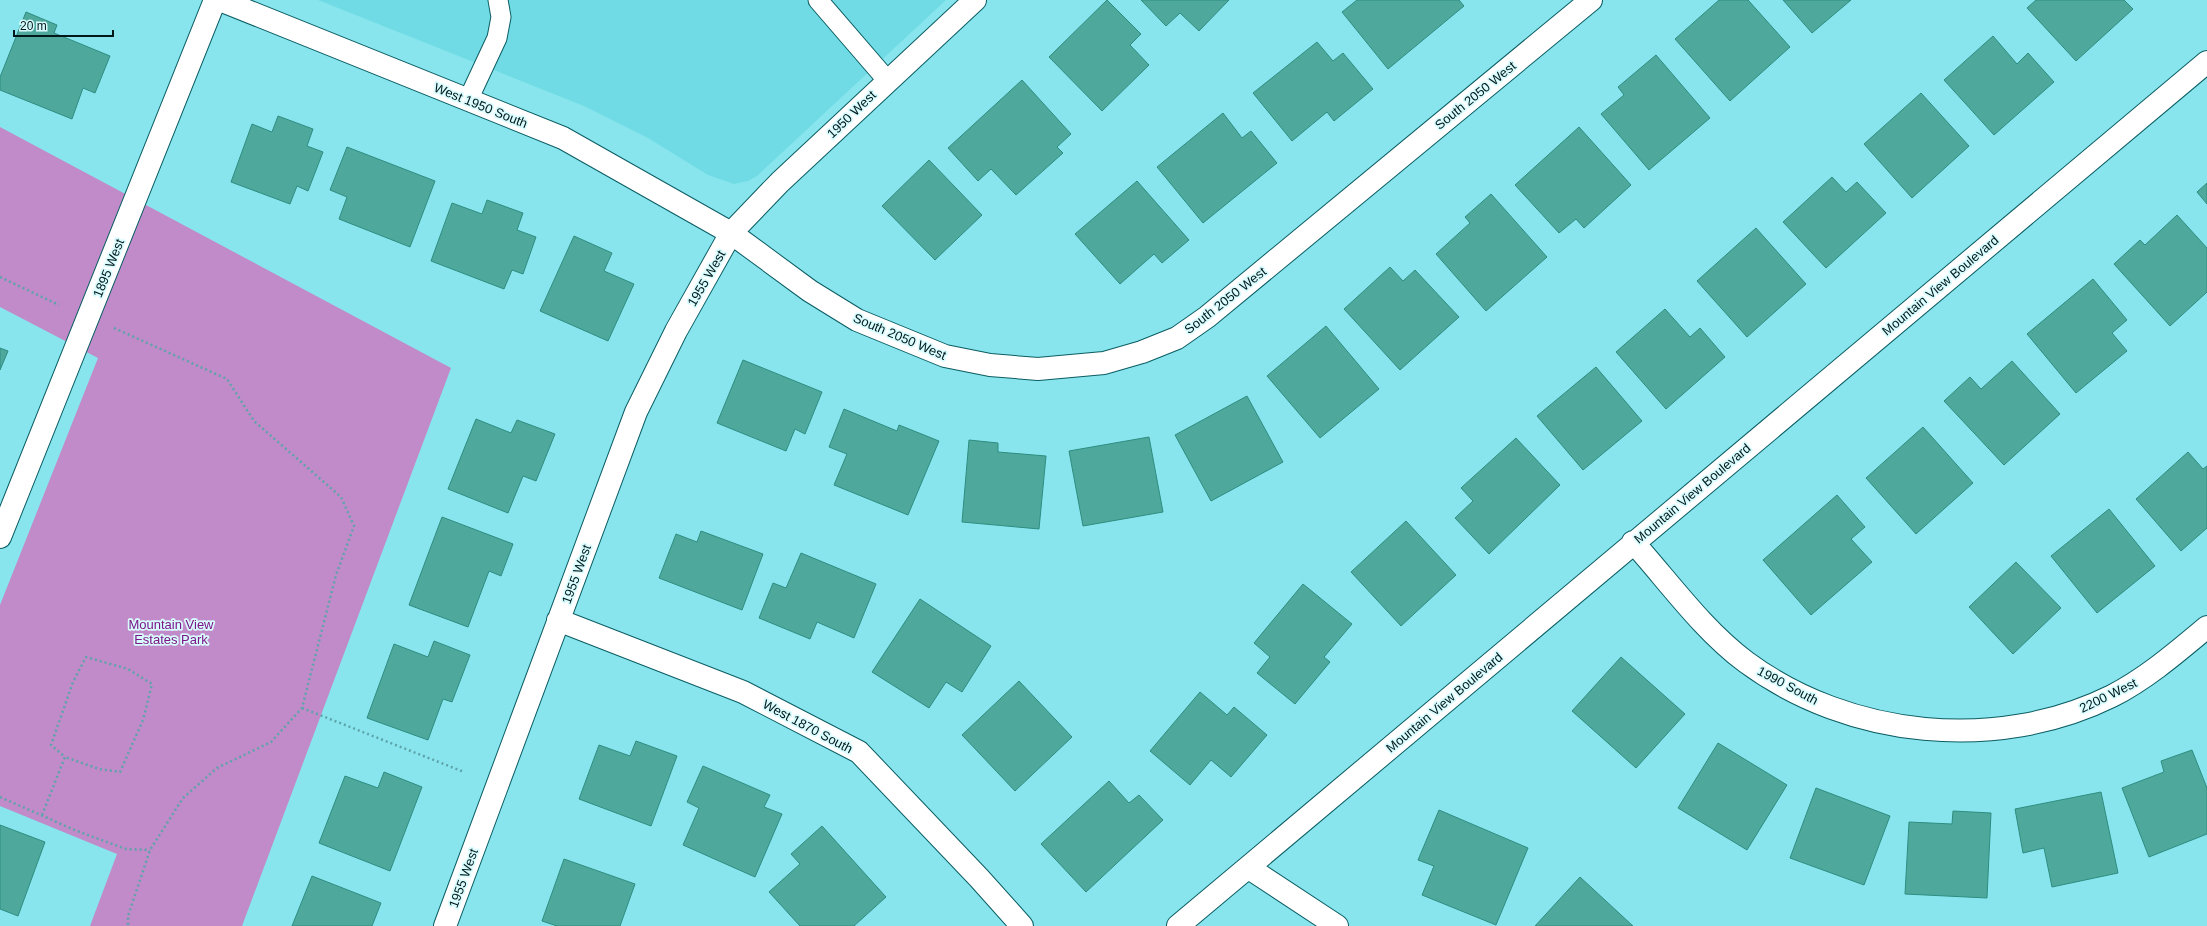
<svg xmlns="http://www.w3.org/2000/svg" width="2207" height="926" font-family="Helvetica,sans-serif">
<rect width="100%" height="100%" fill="#88e5ed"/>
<path fill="#70dbe4" d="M318 0H946L757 176 748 181 734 184 708 175 648 138 584 106Z"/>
<path fill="#c18ac8" d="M0 127 451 368 242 926H90L117 854 0 806V605L98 358 0 307Z"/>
<path fill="#4ea99c" stroke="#2e8d81" d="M1107 0 1141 34 1130 45 1149 65 1102 111 1049 57Z
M1141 0H1229L1199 31 1180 13 1166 26Z
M1357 0H1459L1464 6 1388 69 1342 12Z
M1719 0H1748L1790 47 1730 101 1675 39Z
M1783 0H1851L1812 33Z
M2036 0H2124L2133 9 2076 61 2027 8Z
M26 12 57 25 54 33 110 56 95 93 83 88 72 119 0 90V77Z
M1993 36 2017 64 2028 53 2054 82 1994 135 1944 80Z
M1317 42 1333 61 1343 53 1373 89 1334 121 1327 112 1292 141 1253 93Z
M1656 55 1710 118 1649 170 1601 114 1624 95 1618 87Z
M1022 80 1071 134 1057 147 1063 153 1016 195 991 169 978 181 948 148Z
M1921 93 1969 146 1912 198 1864 144Z
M1223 113 1242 138 1251 131 1277 163 1203 223 1157 167Z
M278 116 313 129 307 146 323 152 308 191 297 186 290 204 231 182 252 124 272 132Z
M1579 127 1631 185 1584 228 1576 219 1559 233 1515 185Z
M347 147 435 181 410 247 339 219 347 197 330 190Z
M929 160 982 215 935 260 882 206Z
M1832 177 1846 192 1857 182 1886 213 1826 268 1783 222Z
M1137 181 1189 240 1162 263 1154 254 1120 284 1075 234Z
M2207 183V204L2197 192Z
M1491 194 1547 257 1486 311 1436 254 1470 223 1465 217Z
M487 200 523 213 517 230 536 237 523 274 512 270 504 289 431 261 452 203 482 214Z
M2177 215 2207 248V292L2170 326 2114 264 2140 240 2145 245Z
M1756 228 1806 284 1747 337 1697 281Z
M574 236 612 253 604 271 634 284 608 341 540 311Z
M1390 267 1403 281 1415 270 1459 317 1400 370 1344 309Z
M2093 279 2127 320 2112 333 2127 351 2076 393 2027 334Z
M1665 309 1690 337 1700 328 1725 357 1666 409 1616 352Z
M1326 326 1379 389 1320 438 1267 376Z
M0 348 8 351 0 370Z
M743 360 822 392 805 434 795 429 786 451 717 423Z
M2012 361 2060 414 2004 465 1944 401 1970 377 1981 389Z
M1596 367 1642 421 1583 470 1537 416Z
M1247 396 1283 462 1211 501 1175 435Z
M844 409 897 431 899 425 939 441 908 515 834 485 847 454 829 447Z
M476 419 511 433 517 420 555 434 536 481 523 476 508 513 448 489Z
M1923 427 1973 483 1916 534 1866 478Z
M1149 437 1163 512 1083 526 1069 451Z
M1516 438 1560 485 1489 554 1455 518 1473 501 1461 488Z
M969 440 998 443V452L1046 456 1039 529 962 522Z
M2188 452 2203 469 2207 466V528L2181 551 2136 499Z
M1837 495 1865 527 1851 539 1872 562 1811 615 1763 560Z
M2109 509 2155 566 2097 613 2051 556Z
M442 517 513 544 501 576 489 571 468 627 409 605Z
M1406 521 1456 575 1401 626 1351 572Z
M701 531 763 554 742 610 659 578 676 534 697 542Z
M801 553 876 584 854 638 817 622 810 639 759 618 773 583 786 588Z
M2016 562 2061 608 2013 654 1969 607Z
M1303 584 1352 624 1324 657 1330 662 1295 704 1257 673 1270 657 1254 643Z
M920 599 991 646 962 692 946 682 929 708 872 672Z
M434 641 470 655 452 702 443 699 428 740 367 718 394 644 428 657Z
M1621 657 1685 714 1636 768 1572 711Z
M1019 681 1072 737 1015 791 962 735Z
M1200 692 1227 715 1234 707 1267 735 1231 777 1211 760 1190 785 1150 751Z
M636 741 677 756 651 826 579 799 599 745 630 756Z
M1718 743 1787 785 1747 850 1678 808Z
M2192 750 2207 788V834L2149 857 2122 788 2164 772 2161 761Z
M703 766 770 795 764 807 782 814 755 877 683 845 699 808 687 802Z
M384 772 422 787 390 871 319 843 345 776 378 788Z
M1109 781 1129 803 1139 795 1163 820 1086 892 1041 844Z
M1816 788 1890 816 1864 885 1790 858Z
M2101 792 2118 873 2052 887 2044 848 2023 853 2015 809Z
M1439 810 1528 848 1496 925 1422 895 1434 866 1418 860Z
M1953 811 1991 813 1987 898 1905 894 1909 822 1952 824Z
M0 825 45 842 18 916 0 909Z
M822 826 886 897 854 926H800L769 892 800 864 791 854Z
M564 859 635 884 620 926H557L542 921Z
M312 876 381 903 372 926H292Z
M1580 877 1633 926H1535Z"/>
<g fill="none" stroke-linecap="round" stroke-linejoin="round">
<defs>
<path id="lane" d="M818 0 887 80
M468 100 497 38 501 17 498 0"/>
<path id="street" d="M220 0 563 138 731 233 810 291 857 320 945 356 990 365 1038 369 1104 363 1142 352 1177 338 1207 317 1591 0
M0 537 215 0
M1633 542C1669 582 1702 629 1746 662 1849 738 1997 753 2112 696 2147 678 2177 652 2207 627
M558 620 743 692 859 752 979 878 1022 926
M1249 868 1337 926
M445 926 636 412 676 331 731 233 780 182 975 0
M1178 926 2207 62"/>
</defs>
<use href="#lane" stroke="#0b5d63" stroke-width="21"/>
<use href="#street" stroke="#0b5d63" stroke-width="24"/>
<path stroke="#5da4aa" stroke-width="2.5" stroke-dasharray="2 3" stroke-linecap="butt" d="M0 277 59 305
M114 328 227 379 254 421 341 497 354 526 336 575 302 708 271 742 217 768 183 798 150 850 128 916V926
M302 708 464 772
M0 797 77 831 126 849 150 850
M42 815 65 757 51 745 73 682 86 657 128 669 152 684 143 720 120 772 99 769 65 757"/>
<use href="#lane" stroke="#fff" stroke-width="19"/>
<use href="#street" stroke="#fff" stroke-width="22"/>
</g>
<g text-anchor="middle" stroke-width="3.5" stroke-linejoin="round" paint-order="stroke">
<g font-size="13" fill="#00181a" stroke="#d9fcff">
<text transform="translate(1475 95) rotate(-39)" y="5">South 2050 West</text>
<text transform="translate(481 105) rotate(22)" y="5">West 1950 South</text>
<text transform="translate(851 114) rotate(-44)" y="5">1950 West</text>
<text transform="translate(108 268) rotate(-68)" y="5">1895 West</text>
<text transform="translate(706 278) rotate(-60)" y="5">1955 West</text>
<text transform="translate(1940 285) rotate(-40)" y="5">Mountain View Boulevard</text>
<text transform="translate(1225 300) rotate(-38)" y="5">South 2050 West</text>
<text transform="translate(900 336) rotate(23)" y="5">South 2050 West</text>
<text transform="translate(1692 493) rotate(-40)" y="5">Mountain View Boulevard</text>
<text transform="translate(576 574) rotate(-70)" y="5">1955 West</text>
<text transform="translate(1788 685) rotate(28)" y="5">1990 South</text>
<text transform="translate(2108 695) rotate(-26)" y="5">2200 West</text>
<text transform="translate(1444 702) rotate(-40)" y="5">Mountain View Boulevard</text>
<text transform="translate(808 726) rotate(28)" y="5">West 1870 South</text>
<text transform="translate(463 878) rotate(-70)" y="5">1955 West</text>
</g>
<g font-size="13" fill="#7c1688" stroke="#d9fcff">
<text x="171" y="629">Mountain View<tspan x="171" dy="15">Estates Park</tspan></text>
</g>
</g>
<path d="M14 30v6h99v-6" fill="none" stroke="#00181a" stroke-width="2"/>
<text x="20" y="30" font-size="12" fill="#00181a" stroke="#d9fcff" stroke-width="3" paint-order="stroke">20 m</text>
</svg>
